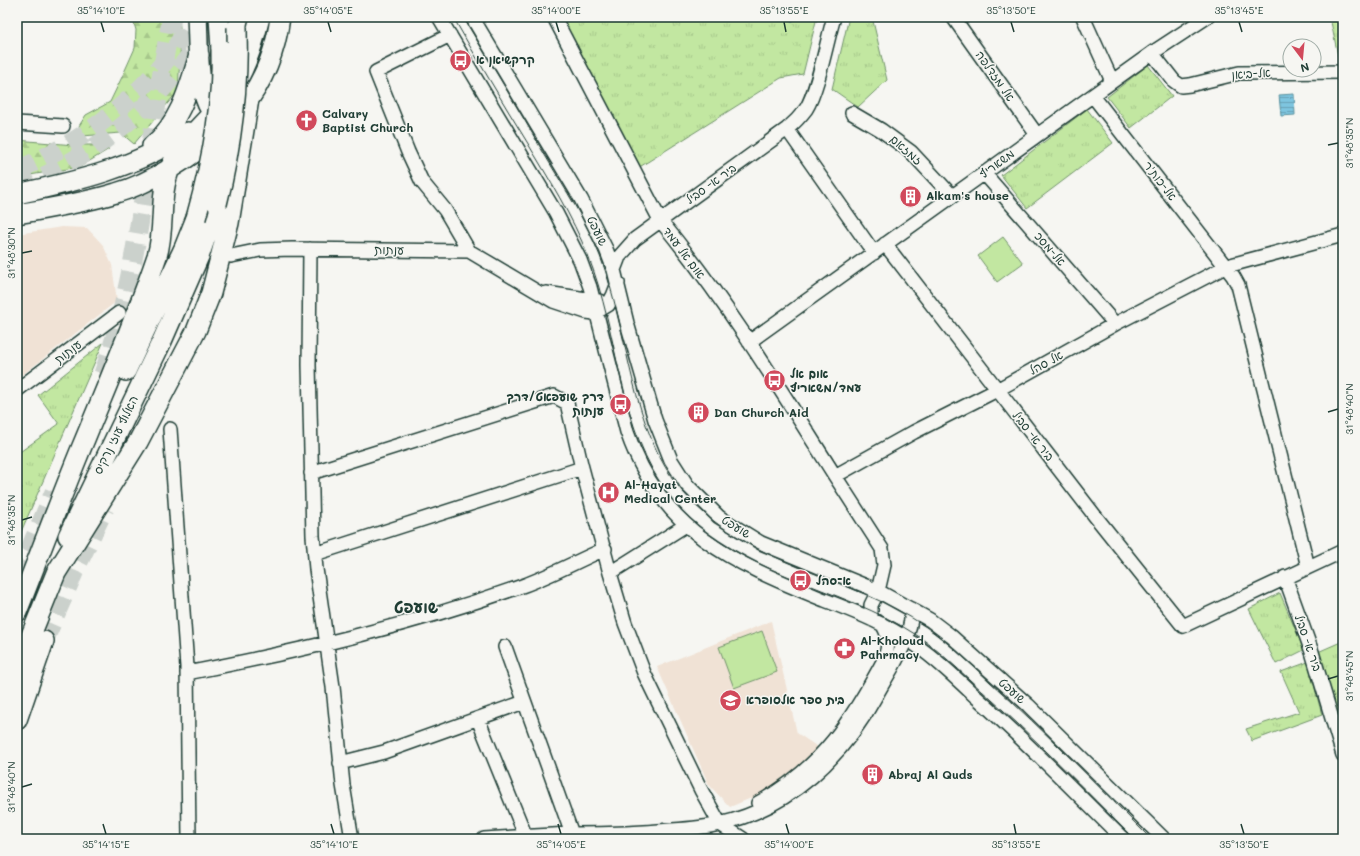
<svg xmlns="http://www.w3.org/2000/svg" width="1360" height="856" font-family="Mali,'Playpen Sans Hebrew',sans-serif">
<defs>
<pattern id="grass-tufts" width="24" height="20" patternUnits="userSpaceOnUse"><rect width="24" height="20" fill="#c2e7a1"/><path d="M3 7l-1-3M5 7V3M7 7l1-3M15 17l-1-3M17 17v-4M19 17l1-3" fill="none" stroke="#a6c78b"/></pattern>
<pattern id="forest-firs" width="22" height="20" patternUnits="userSpaceOnUse"><rect width="22" height="20" fill="#c2e7a1"/><path d="M5 1l3.5 6h-7zM16 11l3.5 6h-7z" fill="#a6c78b"/></pattern>
<pattern id="water-rules" width="6" height="5" patternUnits="userSpaceOnUse"><rect width="6" height="5" fill="#7ec5df"/><path d="M0 2.5h6" fill="none" stroke="#67a1b6"/></pattern>
</defs>
<rect width="100%" height="100%" fill="#f6f6f2"/>
<filter id="ink" filterUnits="userSpaceOnUse"><feTurbulence type="fractalNoise" baseFrequency=".025" numOctaves="2"/><feDisplacementMap in="SourceGraphic" scale="8" xChannelSelector="R" yChannelSelector="G"/><feConvolveMatrix kernelMatrix="1 2 1 2 8 2 1 2 1" color-interpolation-filters="sRGB"/></filter>
<g filter="url(#ink)">
<path fill="#f0e2d5" d="M62 227 87 228 103 245 112 265 117 301 17 379V234Z
M771 621 797 733 819 748 795 771 763 793 730 807 709 785 657 667Z"/>
<path fill="url(#grass-tufts)" stroke="#70926a" d="M561 17H817L803 74 781 78 638 168Z
M849 17H872L887 80 858 107 832 89Z
M1330 17H1343V56H1338Z
M1148 65 1172 96 1131 128 1107 97Z
M1087 109 1113 143 1027 208 1001 175Z
M103 343 17 541V494L22 488 17 482V454L59 424 38 395Z
M1280 593 1304 650 1276 664 1249 609Z
M1343 641V735L1318 652Z
M1308 662 1322 715 1252 741 1246 729 1299 712 1281 672Z"/>
<path fill="url(#forest-firs)" stroke="#70926a" d="M132 17H179L181 39 178 91 134 144 121 133 82 136 79 126 86 115 110 102 122 77 135 48 136 30Z
M17 140 74 145H103L109 149 80 167 17 177Z"/>
<path fill="#c2e7a1" stroke="#70926a" d="M1003 237 1023 263 997 282 978 256Z
M762 631 777 672 734 688 719 647Z"/>
<path fill="url(#water-rules)" stroke="#588f9b" d="M1294 94 1295 115 1281 116 1279 95Z"/>
<g fill="none" stroke-linecap="round" stroke-linejoin="round">
<path stroke="#588f9b" stroke-width="3.5" d="M792 17V21"/>
<path stroke="#cbd1cc" stroke-width="19" stroke-dasharray="19 10" stroke-linecap="butt" d="M265 55 270 17
M17 170C74 146 127 109 166 60 177 47 186 31 195 17
M17 188C103 153 168 97 215 17
M103 374C144 259 147 136 172 17
M17 579 54 492
M44 641 77 566 105 508"/>
<defs>
<path id="minor" d="M439 17 556 213 580 260 590 287 627 432C661 531 731 562 822 599 853 611 885 623 913 643 936 659 956 678 976 697 1027 742 1074 791 1123 839
M472 17 581 199 606 249 614 270 627 323 655 420 671 460 687 485 719 517 761 543 878 591 930 620 951 636 1028 705 1164 839
M554 17 660 220C726 300 780 389 835 476
M953 17 1037 135
M1083 17 1112 81
M450 35 376 72 408 152 422 182 445 210 469 251
M1152 53 1174 81 1181 86 1190 85 1239 73 1343 72
M1093 96 1233 276 1238 285 1308 567
M852 113 881 130 911 152 952 196
M17 123 63 126
M787 129 874 253
M984 173 1115 324
M885 244 1095 516 1183 626 1343 551
M310 249 309 365 313 536 316 569 333 687 343 785 352 839
M231 256 260 250 292 249 469 251 553 301 586 312 595 313 608 305 613 296 618 283
M614 270 619 257 635 239 787 129C794 123 800 117 806 109 818 90 827 40 834 17
M546 293 600 301
M749 342 1152 53 1207 17
M17 390 119 313
M170 429 187 667 189 839
M311 473 554 396 567 403 581 464 610 573 625 623 644 673 701 790 720 824 743 839
M315 554 582 468
M610 573 686 525
M1285 577 1312 652 1343 755
M871 619V605L878 591 884 565 882 549 835 476 914 432 997 390 1115 324 1227 266 1343 235
M505 647 572 834
M187 673C300 651 413 625 522 586 550 576 577 561 605 549
M478 719 526 837
M340 763 384 752 524 702
M758 803C822 768 852 720 885 658 889 644 890 636 882 624
M484 839C514 837 545 835 575 834 607 834 639 833 671 830 687 829 704 828 719 824 790 808 843 757 877 694 890 670 914 636 911 609"/>
<path id="highway" d="M197 17C199 44 195 107 221 120
M219 17 221 49
M242 109C264 81 276 51 280 17
M152 146C180 123 189 88 199 55
M17 194C78 181 136 168 188 132
M17 214C50 208 84 203 116 193 152 183 195 155 223 130
M126 371 184 248 196 218
M68 536 162 341 200 254 217 204
M17 612C40 554 61 496 85 439 110 378 136 318 157 256 166 226 158 195 171 166 183 139 208 120 226 98 244 75 253 45 260 17
M17 670 56 573 138 442 196 331 211 293 229 223 249 99
M17 720 44 641"/>
</defs>
<use href="#minor" stroke="#1f3d34" stroke-width="16"/>
<use href="#highway" stroke="#1f3d34" stroke-width="22"/>
<use href="#minor" stroke="#f6f6f2" stroke-width="13"/>
<use href="#highway" stroke="#f6f6f2" stroke-width="19"/>
<path stroke="#1f3d34" stroke-width="1" d="M453 17C477 59 502 101 527 142 549 179 572 216 588 256 620 334 617 429 671 498 732 575 839 584 918 636 941 652 961 672 982 691 1035 738 1084 789 1134 839
M463 17C491 64 519 110 546 157 565 189 586 221 600 256 629 330 630 431 683 492 746 566 849 574 926 627 949 643 970 663 990 682 1046 732 1098 786 1151 839"/>
<defs>
<path id="highway-bridge" d="M217 204C232 145 239 88 237 27
M196 218C211 165 223 104 221 49"/>
</defs>
<use href="#highway-bridge" stroke="#1f3d34" stroke-width="22" stroke-linecap="butt"/>
<use href="#highway-bridge" stroke="#f6f6f2" stroke-width="19"/>
</g>
</g>
<path fill="none" stroke="#1f3d34" stroke-width="1.5" d="M101 22 104 32M328 22 331 32M556 22 559 32M784 22 786 32M1011 22 1014 32M1239 22 1242 32M1328 145 1338 143M22 253 32 251M1328 412 1338 409M22 520 32 517M1328 679 1338 676M22 787 32 784M103 824 106 834M331 824 334 834M558 824 561 834M786 824 789 834M1014 824 1016 834M1241 824 1244 834"/>
<defs>
<symbol id="bus-disc" viewBox="-11 -11 22 22"><circle r="9.5" fill="#d1495b" stroke="#f6f6f2"/><path d="M-5-6H5V4H4V6H2V4H-2V6H-4V4H-5ZM-3.5-4V0h7V-4ZM-3.5 1.2v1.5H-2V1.2ZM2 1.2v1.5H3.5V1.2Z" fill="#fff"/></symbol>
<symbol id="church-disc" viewBox="-11 -11 22 22"><circle r="9.5" fill="#d1495b" stroke="#f6f6f2"/><path d="M-1.2-6h2.4v3.5h3.3v2.4h-3.3V6h-2.4V-.1h-3.3v-2.4h3.3Z" fill="#fff"/></symbol>
<symbol id="building-disc" viewBox="-11 -11 22 22"><circle r="9.5" fill="#d1495b" stroke="#f6f6f2"/><path d="M-4-6H4V6H1V3H-1V6H-4ZM-2.5-4.3h1.7v1.8h-1.7ZM.8-4.3h1.7v1.8H.8ZM-2.5-1h1.7V.8h-1.7ZM.8-1h1.7V.8H.8Z" fill="#fff"/></symbol>
<symbol id="hospital-disc" viewBox="-11 -11 22 22"><circle r="9.5" fill="#d1495b" stroke="#f6f6f2"/><path d="M-5-5h3v3.5h4V-5h3V5h-3V1.5h-4V5h-3Z" fill="#fff"/></symbol>
<symbol id="pharmacy-disc" viewBox="-11 -11 22 22"><circle r="9.5" fill="#d1495b" stroke="#f6f6f2"/><path d="M-2-6h4v4h4v4h-4v4h-4v-4h-4v-4h4Z" fill="#fff"/></symbol>
<symbol id="school-disc" viewBox="-11 -11 22 22"><circle r="9.5" fill="#d1495b" stroke="#f6f6f2"/><path d="M0-5L7-2L0 1L-7-2ZM-4 1L0 2.5L4 1V4Q0 6-4 4Z" fill="#fff"/></symbol>
</defs>
<g fill-rule="evenodd">
<use href="#bus-disc" x="448" y="48" width="25" height="25"/>
<use href="#church-disc" x="294" y="108" width="25" height="25"/>
<use href="#building-disc" x="898" y="184" width="25" height="25"/>
<use href="#bus-disc" x="762" y="368" width="25" height="25"/>
<use href="#bus-disc" x="608" y="392" width="25" height="25"/>
<use href="#building-disc" x="686" y="400" width="25" height="25"/>
<use href="#hospital-disc" x="596" y="480" width="25" height="25"/>
<use href="#bus-disc" x="788" y="568" width="25" height="25"/>
<use href="#pharmacy-disc" x="832" y="636" width="25" height="25"/>
<use href="#school-disc" x="718" y="688" width="25" height="25"/>
<use href="#building-disc" x="860" y="762" width="25" height="25"/>
</g>
<g text-anchor="middle" stroke-width="3" stroke-linejoin="round" paint-order="stroke">
<g font-size="12" font-weight="bold" fill="#1f3d34" stroke="#f6f6f2" text-anchor="start">
<text x="476" y="64">קרקשיאן א</text>
<text x="322" y="118">Calvary<tspan x="322" dy="14">Baptist Church</tspan></text>
<text x="926" y="200">Alkam's house</text>
<text x="790" y="378">אום אל<tspan x="790" dy="14">עמד/משאריף</tspan></text>
<text x="604" y="401" text-anchor="end">דרך שועפאט/דרך<tspan x="604" dy="14">ענתות</tspan></text>
<text x="714" y="417">Dan Church Aid</text>
<text x="624" y="489">Al-Hayat<tspan x="624" dy="14">Medical Center</tspan></text>
<text x="816" y="585">א־סהל</text>
<text x="860" y="645">Al-Kholoud<tspan x="860" dy="14">Pahrmacy</tspan></text>
<text x="746" y="704">בית ספר אלסופרא</text>
<text x="888" y="779">Abraj Al Quds</text>
</g>
<g font-size="12" fill="#1f3d34" stroke="#f6f6f2">
<text transform="translate(1251 74) rotate(-4)" y="4">אל-ביאן</text>
<text transform="translate(995 76) rotate(55)" y="4">אל מזדלפה</text>
<text transform="translate(906 150) rotate(41)" y="4">זמזאם</text>
<text transform="translate(997 164) rotate(-36)" y="4">משאריף</text>
<text transform="translate(1160 181) rotate(52)" y="4">אל-כות'ר</text>
<text transform="translate(711 184) rotate(-36)" y="4">ביר א- סביל</text>
<text transform="translate(597 231) rotate(64)" y="4">שועפט</text>
<text transform="translate(1050 249) rotate(49)" y="4">אל-מסכ</text>
<text transform="translate(389 250) rotate(1)" y="4">ענתות</text>
<text transform="translate(684 253) rotate(53)" y="4">אום אל עמד</text>
<text transform="translate(68 352) rotate(-37)" y="4">ענתות</text>
<text transform="translate(1046 363) rotate(-29)" y="4">אל סהל</text>
<text transform="translate(116 435) rotate(-64)" y="4">האלוף עוזי נרקיס</text>
<text transform="translate(1033 436) rotate(52)" y="4">ביר א- סביל</text>
<text transform="translate(736 527) rotate(32)" y="4">שועפט</text>
<text transform="translate(1308 643) rotate(71)" y="4">ביר א- סביל</text>
<text transform="translate(1012 691) rotate(42)" y="4">שועפט</text>
</g>
<g font-size="16" font-weight="bold" fill="#1f3d34" stroke="#f6f6f2">
<text x="416" y="613">שועפט</text>
</g>
</g>
<rect width="1360" height="856" fill="none" stroke="#f6f6f2" stroke-width="44"/>
<g transform="translate(1302 58) rotate(164)"><circle r="19" fill="#f6f6f2" stroke="#a0aca6"/>
<path d="M0-3L7 15L0 10L-7 15Z" fill="#d1495b"/>
<text y="-6" font-size="11" font-weight="bold" text-anchor="middle" fill="#1f3d34">N</text>
</g>
<rect x="22" y="22" width="1316" height="812" fill="none" stroke="#1f3d34" stroke-width="1.5"/>
<g font-size="10" text-anchor="middle" fill="#1f3d34">
<text x="101" y="14">35°14'10"E</text>
<text x="328" y="14">35°14'05"E</text>
<text x="556" y="14">35°14'00"E</text>
<text x="784" y="14">35°13'55"E</text>
<text x="1011" y="14">35°13'50"E</text>
<text x="1239" y="14">35°13'45"E</text>
<text transform="translate(1349 143) rotate(-90)" y="4">31°48'35"N</text>
<text transform="translate(11 253) rotate(-90)" y="4">31°48'30"N</text>
<text transform="translate(1349 409) rotate(-90)" y="4">31°48'40"N</text>
<text transform="translate(11 520) rotate(-90)" y="4">31°48'35"N</text>
<text transform="translate(1349 676) rotate(-90)" y="4">31°48'45"N</text>
<text transform="translate(11 787) rotate(-90)" y="4">31°48'40"N</text>
<text x="106" y="848">35°14'15"E</text>
<text x="334" y="848">35°14'10"E</text>
<text x="561" y="848">35°14'05"E</text>
<text x="789" y="848">35°14'00"E</text>
<text x="1016" y="848">35°13'55"E</text>
<text x="1244" y="848">35°13'50"E</text>
</g>
</svg>
